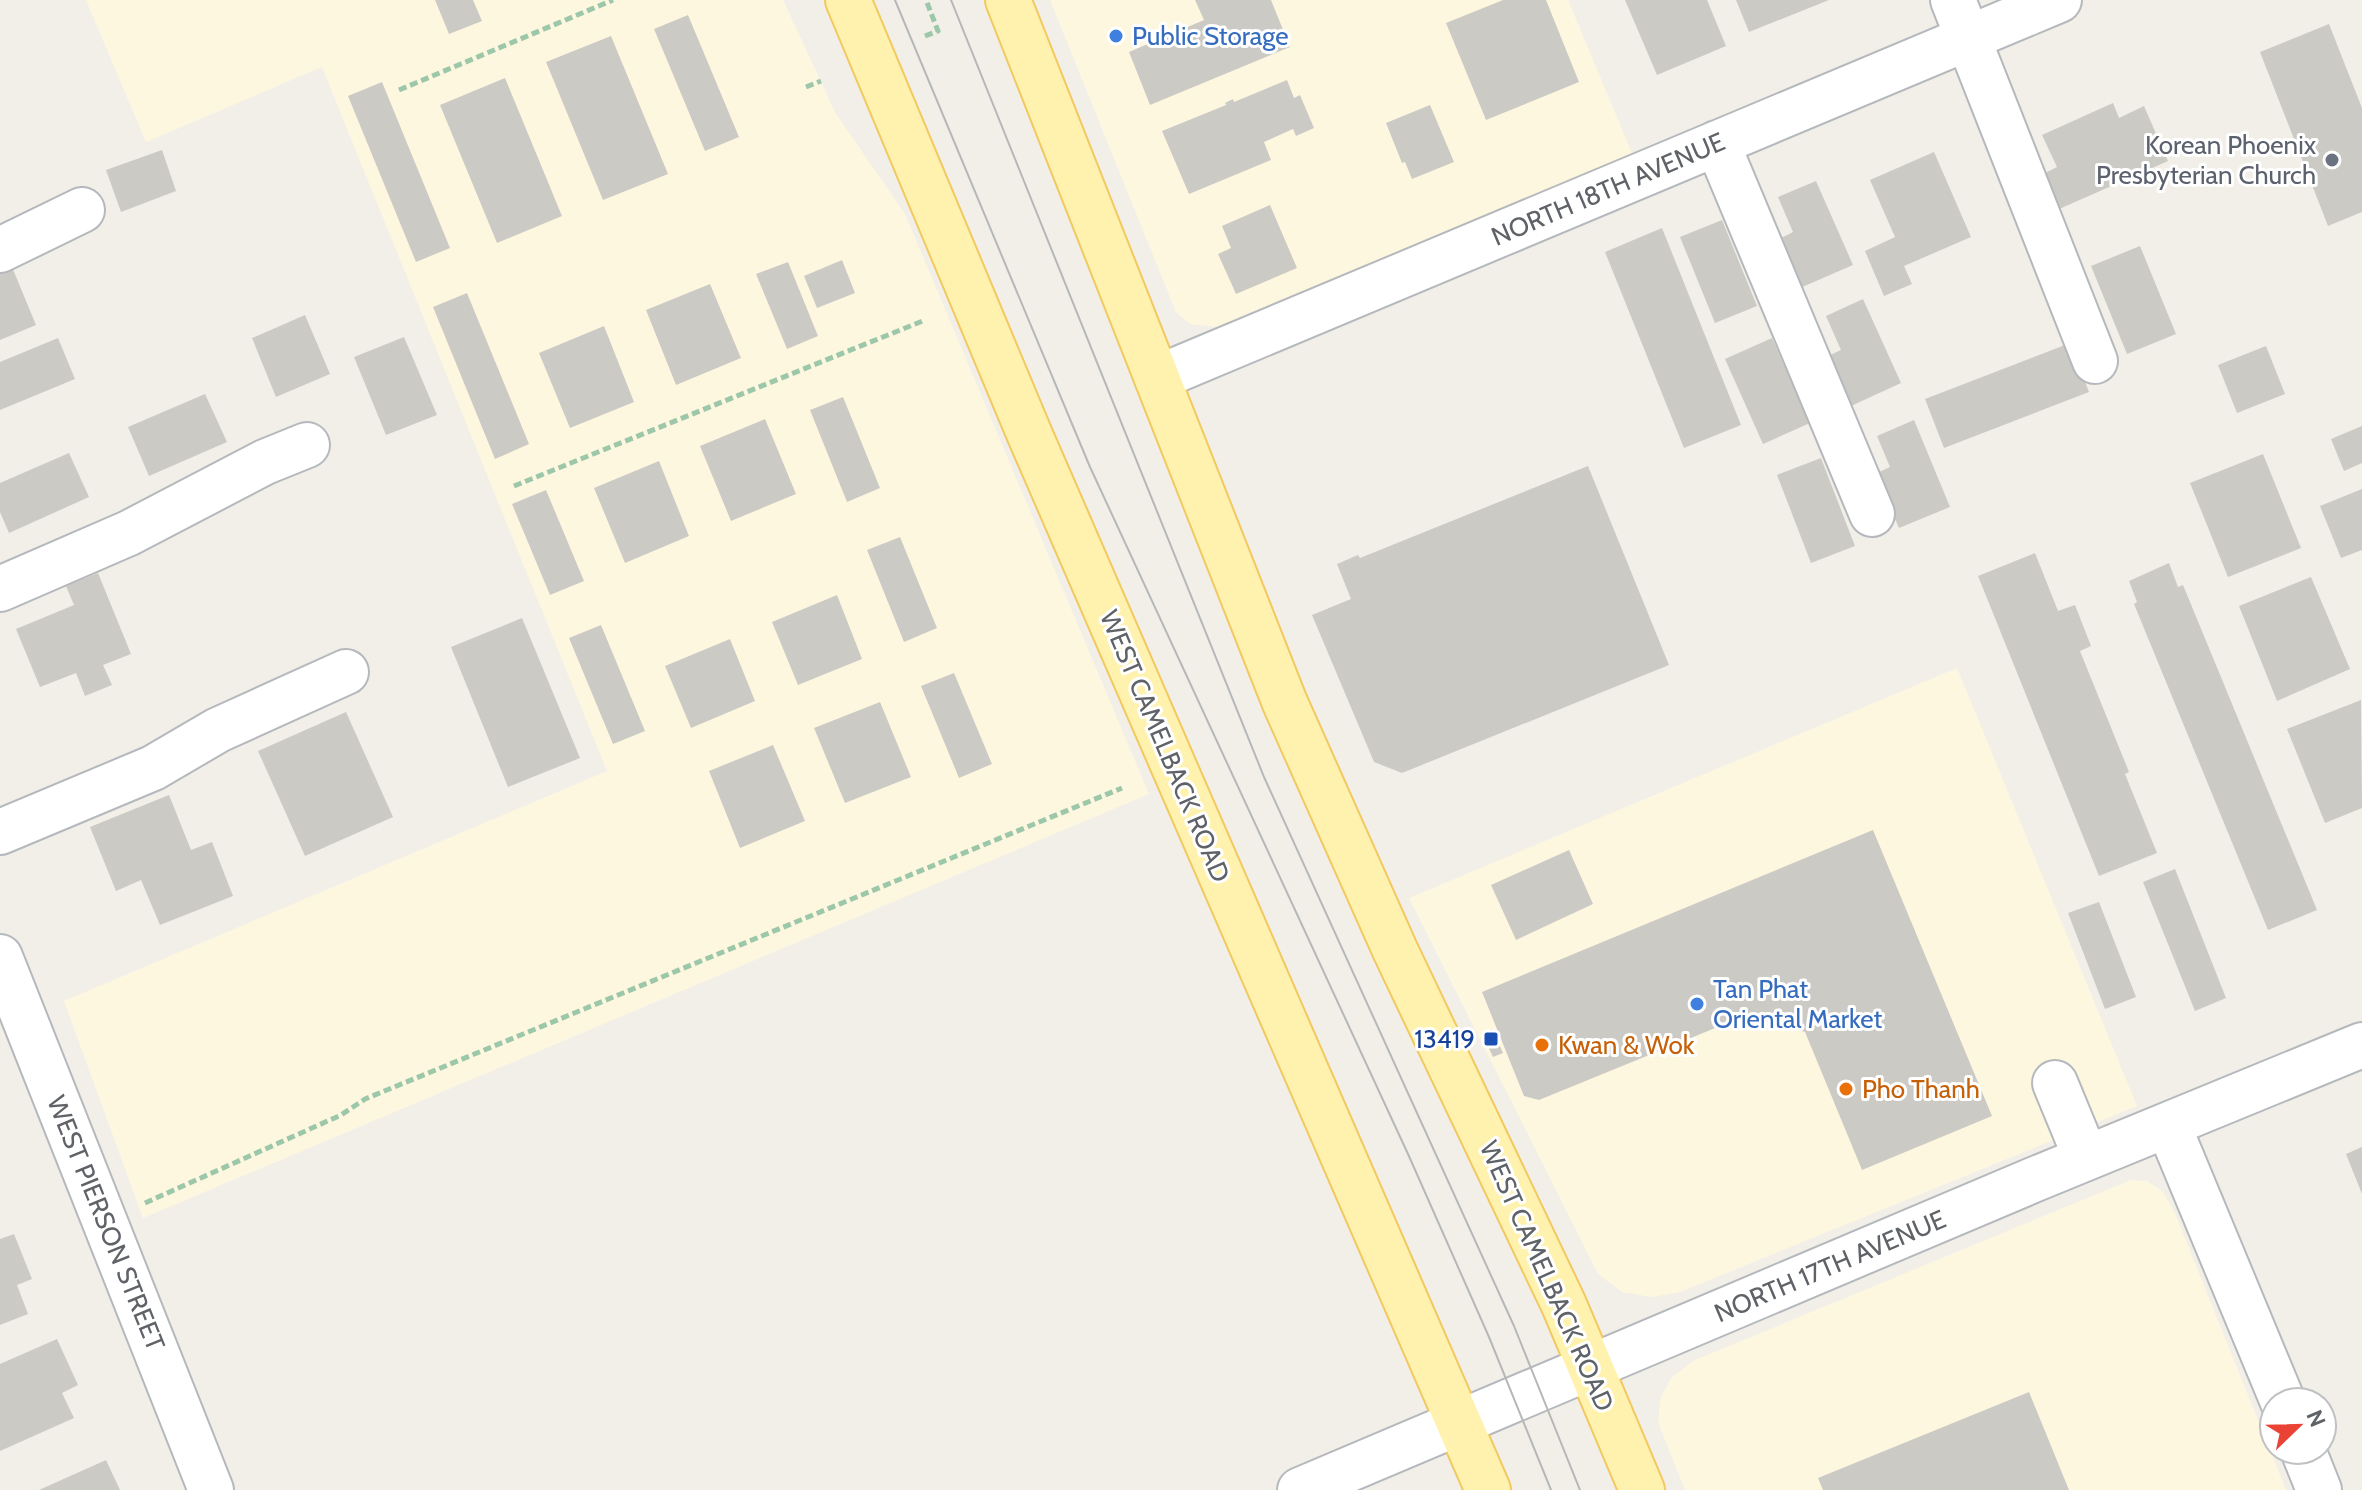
<svg xmlns="http://www.w3.org/2000/svg" width="2362" height="1490" font-family="Cabin,sans-serif">
<rect width="100%" height="100%" fill="#f1efe8"/>
<path fill="#fef7e0" d="M86 0H783L836 114 905 214 1149 794 143 1218 64 1001 607 771 322 67 146 142Z
M1050 0H1568L1634 158 1217 327 1190 324 1176 312Z
M1957 668 2137 1106 1680 1292 1651 1297 1622 1292 1598 1274 1409 898Z
M2131 1180 2147 1181 2162 1191 2174 1211 2286 1490H1685L1658 1422 1661 1397 1672 1377 1695 1360Z"/>
<path fill="#cccac5" d="M435 0H473L482 21 449 34Z
M1195 0H1271L1290 47 1150 105 1129 52 1204 20Z
M1503 0H1546L1579 82 1486 120 1446 23Z
M1625 0H1707L1726 46 1657 75Z
M1736 0H1829L1749 32Z
M688 15 739 137 705 151 654 29Z
M2329 24 2362 108V212L2328 226 2260 52Z
M611 36 668 174 603 200 546 62Z
M505 78 562 216 497 243 440 105Z
M1287 80 1294 98 1300 95 1314 128 1296 136 1293 129 1264 142 1271 160 1189 194 1162 131 1226 105 1225 103 1233 99 1234 102Z
M382 82 450 248 416 262 348 96Z
M2113 103 2119 118 2144 106 2168 161 2057 210 2041 175 2057 167 2042 135Z
M1430 105 1454 162 1412 179 1405 162 1402 163 1386 123Z
M162 150 176 191 121 212 106 170Z
M1934 152 1971 237 1904 266 1912 284 1884 296 1865 251 1895 237 1870 180Z
M1816 181 1853 265 1800 288 1779 239 1793 232 1778 197Z
M1270 205 1297 268 1236 294 1218 254 1231 248 1222 226Z
M1722 220 1757 306 1715 323 1680 237Z
M1662 228 1741 425 1684 448 1605 252Z
M2140 246 2176 334 2127 354 2091 266Z
M842 260 855 293 817 308 804 276Z
M788 262 818 336 787 349 756 274Z
M12 267 36 325 0 340V272Z
M710 284 741 358 676 385 646 310Z
M467 293 529 444 495 459 433 307Z
M1863 299 1901 383 1851 406 1828 356 1841 350 1826 316Z
M305 315 330 374 276 397 252 338Z
M604 326 634 402 570 428 539 353Z
M404 337 437 415 386 435 354 357Z
M58 338 75 379 0 410V362Z
M1772 338 1810 423 1763 444 1725 359Z
M2070 343 2089 392 1944 448 1925 399Z
M2266 346 2285 394 2237 413 2218 365Z
M205 394 227 442 149 476 128 427Z
M843 397 880 488 847 502 810 410Z
M765 419 796 494 731 521 700 446Z
M1914 420 1950 507 1899 528 1875 474 1890 467 1877 436Z
M2362 426V463L2344 471 2331 439Z
M69 453 89 497 9 533 0 512V483Z
M2263 454 2301 548 2228 577 2190 483Z
M1821 458 1855 546 1811 563 1777 475Z
M659 461 689 536 625 563 594 488Z
M1588 466 1669 665 1402 773 1374 762 1312 615 1351 599 1337 564 1358 555 1360 558Z
M2362 489V550L2341 558 2320 506Z
M546 490 584 581 550 595 512 504Z
M900 537 937 628 904 642 867 550Z
M2035 553 2058 611 2075 605 2091 646 2080 651 2129 772 2125 774 2157 853 2099 876 1978 576Z
M2169 563 2178 587 2183 585 2317 910 2268 930 2134 604 2137 602 2129 581Z
M98 573 131 654 103 665 112 685 85 696 76 673 40 687 16 629 74 605 66 586Z
M2311 577 2350 669 2277 701 2239 606Z
M837 595 862 659 798 685 772 622Z
M522 618 580 758 508 787 451 647Z
M601 625 645 731 613 744 569 638Z
M730 639 755 701 691 728 665 666Z
M954 673 992 764 959 778 921 686Z
M2361 700 2362 808 2325 823 2287 729Z
M880 702 911 777 845 803 814 728Z
M346 712 393 817 305 856 258 751Z
M773 745 805 821 740 848 709 771Z
M169 795 191 850 212 842 233 896 160 925 141 880 116 891 90 827Z
M1873 830 1992 1116 1862 1170 1805 1032 1752 1013 1539 1100 1524 1096 1482 992Z
M1569 850 1593 904 1516 940 1491 885Z
M2175 869 2226 998 2195 1011 2143 882Z
M2099 902 2136 997 2105 1009 2068 913Z
M1492 1029 1503 1053 1493 1057 1482 1034Z
M2362 1147V1194L2346 1154Z
M14 1234 32 1279 17 1285 28 1314 0 1325V1239Z
M57 1339 78 1385 62 1393 74 1418 0 1451V1364Z
M2029 1392 2069 1490H1823L1818 1478Z
M106 1460 120 1490H39Z"/>
<g fill="none" stroke-linecap="round" stroke-linejoin="round">
<defs>
<path id="minor" d="M1953 0 2095 361
M1717 143 1872 514
M0 250 82 210
M1157 378 2059 0
M0 589 129 533 265 462 307 445
M0 832 153 768 218 730 346 672
M0 957 211 1490
M2055 1083 2086 1158
M2168 1125 2283 1402
M2303 1450 2319 1490
M1300 1490 2033 1180 2362 1045"/>
<path id="major" d="M848 0 1029 433 1488 1490
M1008 0 1285 703 1395 950 1564 1305 1642 1490"/>
</defs>
<use href="#minor" stroke="#b5b8bc" stroke-width="48"/>
<use href="#major" stroke="#f2c960" stroke-width="48"/>
<path stroke="#9cc7a9" stroke-width="5" stroke-dasharray="8 4" stroke-linecap="butt" d="M925 36 938 31 926 0
M806 87 821 81
M399 90 613 0
M514 486 925 320
M145 1203 341 1115 365 1099 1122 788"/>
<use href="#minor" stroke="#fff" stroke-width="44"/>
<use href="#major" stroke="#fff2af" stroke-width="44"/>
<path stroke="#b6b7b8" stroke-width="2" d="M895 0 1090 467 1408 1154 1489 1337 1551 1490
M951 0 1264 777 1514 1326 1580 1490"/>
</g>
<g fill="#3f7fe0" stroke="#fff" stroke-width="3">
<circle cx="1116" cy="36" r="8"/>
<circle cx="1697" cy="1004" r="8"/>
</g>
<circle fill="#6b7280" stroke="#fff" stroke-width="3" cx="2332" cy="160" r="8"/>
<rect fill="#1a4fb4" stroke="#fff" stroke-width="3" x="1483" y="1031" width="16" height="16" rx="4"/>
<g fill="#e8710a" stroke="#fff" stroke-width="3">
<circle cx="1542" cy="1045" r="8"/>
<circle cx="1846" cy="1089" r="8"/>
</g>
<g text-anchor="middle" stroke-width="6" stroke-linejoin="round" paint-order="stroke">
<g font-size="26" fill="#366cbe" stroke="#fff" text-anchor="start">
<text x="1132" y="45">Public Storage</text>
<text x="1713" y="998">Tan Phat<tspan x="1713" dy="30">Oriental Market</tspan></text>
</g>
<g font-size="26" fill="#5b616d" stroke="#fff" text-anchor="end">
<text x="2316" y="154">Korean Phoenix<tspan x="2316" dy="30">Presbyterian Church</tspan></text>
</g>
<g font-size="26" fill="#5f6368" stroke="#fff">
<text transform="translate(1608 189) rotate(-23)" y="9">NORTH 18TH AVENUE</text>
<text transform="translate(1165 746) rotate(67)" y="9">WEST CAMELBACK ROAD</text>
<text transform="translate(106 1223) rotate(68)" y="9">WEST PIERSON STREET</text>
<text transform="translate(1830 1266) rotate(-23)" y="9">NORTH 17TH AVENUE</text>
<text transform="translate(1547 1276) rotate(66)" y="9">WEST CAMELBACK ROAD</text>
</g>
<g font-size="26" fill="#164399" stroke="#fff" text-anchor="end">
<text x="1475" y="1048">13419</text>
</g>
<g font-size="26" fill="#c56008" stroke="#fff" text-anchor="start">
<text x="1558" y="1054">Kwan &amp; Wok</text>
<text x="1862" y="1098">Pho Thanh</text>
</g>
</g>
<g transform="translate(2298 1426) rotate(67)"><circle r="38" fill="#ffffff" stroke="#bfc1c3" stroke-width="2"/>
<path d="M0-6L14 30L0 20L-14 30Z" fill="#ea4335"/>
<text y="-12" font-size="22" font-weight="bold" text-anchor="middle" fill="#5f6368">N</text>
</g>
</svg>
